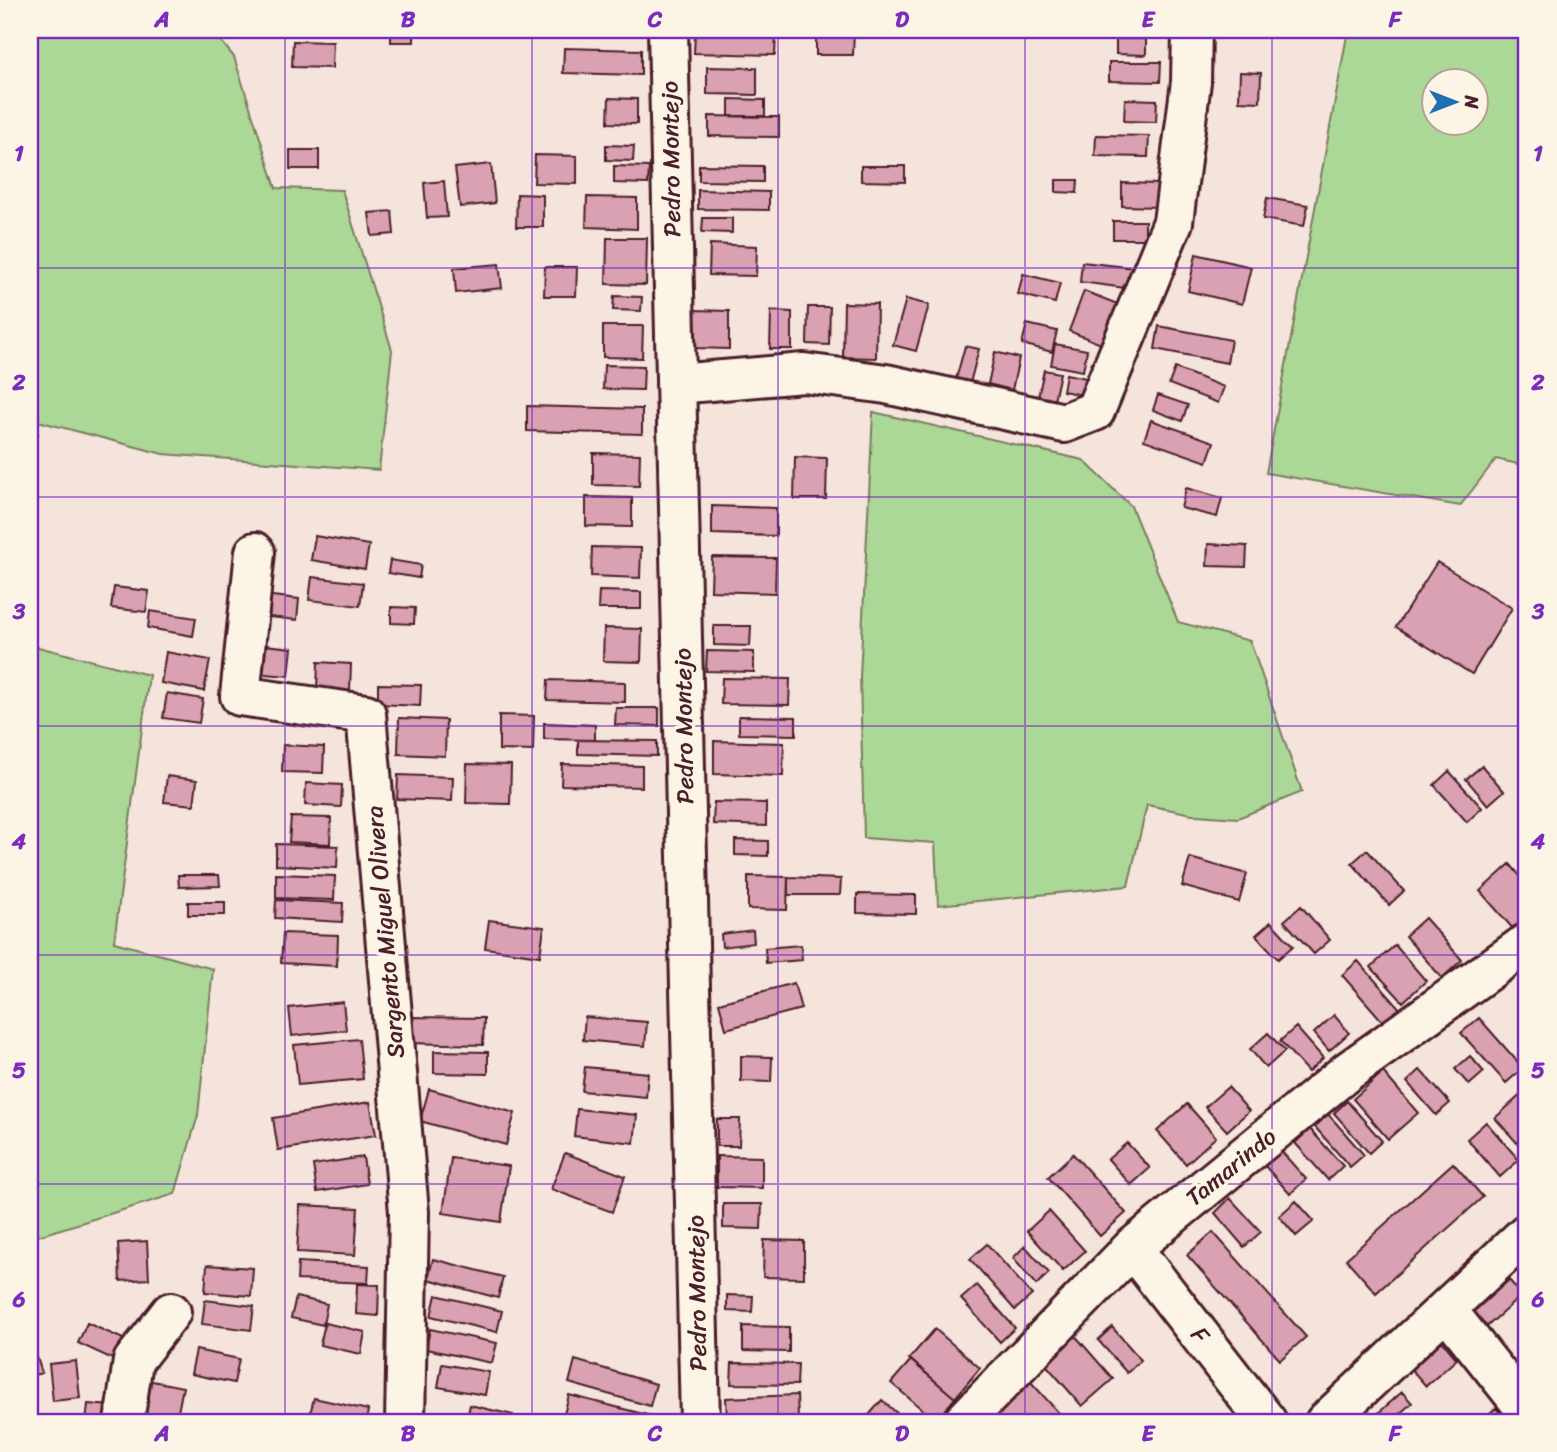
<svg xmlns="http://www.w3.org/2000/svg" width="1557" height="1452" font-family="Sriracha,sans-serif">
<rect width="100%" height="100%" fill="#f5e4db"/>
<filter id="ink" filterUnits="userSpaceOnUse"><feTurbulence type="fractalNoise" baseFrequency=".0143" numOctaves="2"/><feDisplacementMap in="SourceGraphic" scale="14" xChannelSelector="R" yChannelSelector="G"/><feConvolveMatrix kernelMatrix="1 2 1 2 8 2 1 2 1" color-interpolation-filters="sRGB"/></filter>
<g filter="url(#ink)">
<path fill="#abd896" stroke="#7a7c60" stroke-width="2" fill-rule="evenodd" d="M30 30H212L234 57 276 188 342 190 392 350 379 470 163 454 30 419Z
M1348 30H1527V466L1496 459 1460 506 1266 473ZM1434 80H1476V122H1434Z
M873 412 1083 460 1131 506 1178 622 1250 641 1302 792 1238 818 1197 815 1147 805 1128 886 938 905 935 843 864 838 860 677Z
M30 645 149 675 114 942 213 969 198 1115 175 1194 38 1236 30 1234Z"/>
<path fill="#d9a1b1" stroke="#4a1f2b" stroke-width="2" d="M554 30H600V34L554 33Z
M816 30H854L853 55H816Z
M391 31H414V42H391Z
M695 33 776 34 775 55 694 53Z
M1116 39H1146V55L1116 54Z
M293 41 333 42 332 68 292 67Z
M564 48 641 50V75L563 73Z
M1109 62H1161L1160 82 1109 81Z
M707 67 757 68V95L707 94Z
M1240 72 1261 73 1260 102 1239 101Z
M609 98 637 99V124L608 123Z
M729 99 765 100V116H729Z
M1125 99 1157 100 1156 122 1124 121Z
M709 116 779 117V137L709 136Z
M1096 135 1149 136 1148 157 1095 156Z
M606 145 634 146 633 161 606 160Z
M290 150H319V169H290Z
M535 155 577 156V184L534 183Z
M491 164 495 203 460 207 455 168Z
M699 165 763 166V182L699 181Z
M614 166 649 167 648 184 614 183Z
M861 166H905V182L861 181Z
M1056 180H1078L1077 193 1056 192Z
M444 181 447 217 427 218 424 183Z
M1122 183 1160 184V207L1122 206Z
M698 190 769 192V210L698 209Z
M517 194 543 195V227H516Z
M587 197 637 198V229L586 227Z
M1267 198 1308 205 1304 226 1263 219Z
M392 211 394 234 372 236 369 213Z
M703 218H732V233L702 232Z
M1113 221H1145V239H1113Z
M607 238H647L646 285 606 284Z
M710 244 757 246 756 276 709 275Z
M1196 254 1251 267 1242 304 1188 291Z
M1082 262 1135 268 1133 289 1080 282Z
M499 264 502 288 456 293 454 268Z
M545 267H577L576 296H544Z
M1023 274 1060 283 1055 303 1018 294Z
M1084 291 1128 308 1113 349 1069 331Z
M614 296 642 297 641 311 613 310Z
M906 299 929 305 916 351 893 345Z
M844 303 877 304 876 358 843 357Z
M808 307H830L829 345 807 344Z
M694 310 729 311V349L693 348Z
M771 311 792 312V349H770Z
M1027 324 1057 331 1052 352 1022 344Z
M603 326H643L642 358 603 357Z
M1159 326 1231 340 1227 363 1155 349Z
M1055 344 1087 350 1083 371 1051 365Z
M965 346 979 349 970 383 956 379Z
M995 352 1019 358 1012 390 988 384Z
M604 365 644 366 643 390 603 389Z
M1175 368 1224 387 1218 403 1169 384Z
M1044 370 1060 373 1053 405 1037 402Z
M1066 374 1096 380 1092 397 1063 391Z
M1158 395 1188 405 1182 421 1153 410Z
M527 406 642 409V434L527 431Z
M1151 420 1214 442 1207 462 1144 440Z
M30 431 38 434 31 455H30Z
M593 453 640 454 639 486 593 485Z
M795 457 827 458 826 499H794Z
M1186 488 1222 498 1217 517 1181 508Z
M586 497 632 498V527L586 526Z
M712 506 776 508V536L712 534Z
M315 536 369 545 365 569 311 560Z
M1208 544 1247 546 1246 567 1207 566Z
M592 547 641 548 640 578 591 576Z
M712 557 776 558 775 593 711 591Z
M390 560 421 565 419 578 388 573Z
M1437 562 1512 608 1472 674 1396 627Z
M312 577 363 583 360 606 309 600Z
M114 587 149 591 146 612 111 608Z
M599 591 641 592V609H598Z
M263 595 299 599 297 620 260 616Z
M391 607 415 608 414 624 391 623Z
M150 611 196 618 193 636 148 628Z
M714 626H751L750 646 714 645Z
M604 628 642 629 641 662 603 661Z
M255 644 292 648 289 676 252 673Z
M707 651 754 652V672L706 671Z
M166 652 210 660 204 691 161 683Z
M318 662 351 664 350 691 317 690Z
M722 678 790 679 789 705 721 704Z
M548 680 625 682V702L547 700Z
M378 684 421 685 420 706 378 704Z
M167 693 203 699 199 723 163 718Z
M616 708H659V726L615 725Z
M499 715 534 716 533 751 499 750Z
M739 716 796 717V735L739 734Z
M399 718 446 720 445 756 398 754Z
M544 723 595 725V740L544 739Z
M578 740 657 741V756L578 754Z
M714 741 784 743 783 776 714 774Z
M283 745 324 747 323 773 282 772Z
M467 764 511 765 510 804 466 803Z
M562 764 642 766V787L561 785Z
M1482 766 1504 791 1488 805 1466 779Z
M1449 771 1482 808 1467 822 1434 785Z
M398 775 453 777 452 801 397 799Z
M167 776 197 780 194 805 164 802Z
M306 783 342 785 341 807 305 805Z
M714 802 766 803V826L713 824Z
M291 817 331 818 330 844 289 842Z
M735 840 768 841V856L735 855Z
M276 844 338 846 337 868 276 865Z
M1367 850 1404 891 1389 905 1352 863Z
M1190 858 1247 874 1239 902 1182 886Z
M1510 864 1527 884V920L1515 931 1480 891Z
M276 874 335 876 334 900 276 898Z
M178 875H219L220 886 179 887Z
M748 876 788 877 787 910 748 909Z
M788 877 841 879 840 895H788Z
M857 894 916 895V914L857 913Z
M276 900 343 903 342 922 275 918Z
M188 902H225V915H188Z
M1301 906 1330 940 1314 954 1284 921Z
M1425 918 1462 960 1442 978 1405 936Z
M489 920 544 927 540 956 485 948Z
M1271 922 1293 946 1278 959 1256 935Z
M753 930 754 943 722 947 721 934Z
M283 933 338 935 337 966 281 963Z
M801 945 802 960 766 963 765 948Z
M1395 945 1426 981 1403 1002 1371 967Z
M1358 961 1401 1010 1385 1024 1342 975Z
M794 983 801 1009 726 1029 719 1003Z
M343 1002 346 1030 292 1036 289 1008Z
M1334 1015 1349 1033 1329 1051 1314 1033Z
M409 1017 484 1018 483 1045 408 1043Z
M585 1017 647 1022 645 1046 583 1040Z
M1479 1018 1523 1068 1506 1083 1461 1033Z
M1296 1027 1323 1058 1308 1072 1280 1041Z
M1268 1033 1285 1051 1266 1068 1250 1049Z
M359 1039 363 1079 298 1085 294 1045Z
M434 1051 488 1052V1074L434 1073Z
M741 1056 772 1057 771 1082 741 1081Z
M1470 1056 1484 1072 1469 1085 1455 1069Z
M585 1067 648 1073 646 1097 582 1091Z
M1420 1070 1450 1103 1436 1115 1407 1082Z
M1383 1072 1418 1113 1388 1139 1353 1099Z
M1228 1087 1249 1111 1227 1131 1205 1107Z
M429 1089 515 1113 506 1145 420 1121Z
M1525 1091 1527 1093V1151L1526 1153 1495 1118Z
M1347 1101 1382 1141 1369 1153 1334 1113Z
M370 1102 376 1135 278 1150 273 1118Z
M1187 1104 1216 1137 1186 1164 1157 1131Z
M577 1109 637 1115 634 1143 574 1136Z
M1328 1114 1364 1155 1350 1167 1315 1127Z
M717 1119H740L739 1146H717Z
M1486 1122 1519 1160 1500 1177 1467 1139Z
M1310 1129 1343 1166 1328 1180 1295 1143Z
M1127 1143 1150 1168 1131 1185 1108 1159Z
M1280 1150 1306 1179 1290 1194 1264 1165Z
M565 1153 625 1176 612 1212 551 1189Z
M1073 1154 1126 1213 1100 1236 1048 1177Z
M717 1156 762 1157V1188L717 1187Z
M363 1157 367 1184 317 1192 313 1165Z
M451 1158 509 1166 501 1222 443 1213Z
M1453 1163 1483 1197 1376 1293 1346 1259Z
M1230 1198 1261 1232 1244 1247 1215 1213Z
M1296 1201 1314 1221 1296 1236 1279 1216Z
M723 1204H762L761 1229 723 1228Z
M300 1205 358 1208 355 1255 297 1252Z
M1049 1211 1085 1251 1063 1271 1027 1231Z
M1213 1232 1306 1337 1280 1360 1187 1255Z
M764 1240 804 1241V1278L763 1277Z
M147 1241 149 1279 120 1281 118 1243Z
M987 1244 1032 1295 1015 1310 970 1259Z
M1025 1246 1049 1273 1036 1285 1013 1258Z
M433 1259 503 1277 498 1298 428 1279Z
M298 1262 369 1266 368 1283 297 1280Z
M207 1265 253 1268 251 1296 205 1292Z
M1509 1280 1522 1295 1483 1330 1470 1315Z
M357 1284 379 1285 378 1316 356 1314Z
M977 1285 1015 1328 1000 1342 961 1299Z
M436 1295 502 1311 497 1332 431 1316Z
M727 1295 753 1296 752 1312 727 1311Z
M296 1297 327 1304 323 1325 291 1318Z
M205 1300 254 1306 251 1330 202 1324Z
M87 1323 130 1342 121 1363 78 1343Z
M325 1323 365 1332 361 1354 320 1345Z
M743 1326 789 1327V1352L743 1351Z
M1112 1327 1141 1360 1127 1373 1098 1340Z
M430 1329 497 1343 492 1363 426 1349Z
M935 1329 980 1368 955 1398 909 1359Z
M1072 1332 1113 1379 1082 1406 1041 1359Z
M30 1336 42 1373 30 1376Z
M1442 1341 1457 1359 1426 1386 1411 1369Z
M196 1350 239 1359 234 1383 191 1374Z
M575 1360 656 1384 650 1406 569 1383Z
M911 1360 955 1398 936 1421 891 1383Z
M76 1361 80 1398 53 1401 49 1364Z
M732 1363 798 1364 797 1385 731 1384Z
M442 1364 489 1372 485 1395 438 1387Z
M147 1380 183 1387 176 1422H138Z
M1030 1381 1067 1422H1003L994 1413Z
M1402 1392 1412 1403 1390 1422H1380L1375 1416Z
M569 1395 651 1416 649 1422H562Z
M797 1395 798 1418 727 1420 726 1398Z
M314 1398 368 1410 366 1422H308Z
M882 1400 907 1422H863Z
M88 1404 111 1406 109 1422H86Z
M470 1405 513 1415 511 1422H466Z
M1496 1408 1508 1422H1479Z"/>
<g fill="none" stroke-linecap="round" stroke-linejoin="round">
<defs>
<path id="minor" d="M668 30 700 1422
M676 384 804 373 886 384 1064 423 1095 411 1173 222 1191 82 1192 30
M255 552 240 696 366 714 409 1212 405 1422
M1132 1248 1267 1422
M1446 1309 1527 1411
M124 1422 133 1361 171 1312
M963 1422 1132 1248 1347 1072 1527 943
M1325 1422 1527 1233"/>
</defs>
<use href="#minor" stroke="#4a1f2b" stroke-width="44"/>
<use href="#minor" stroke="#fcf5e5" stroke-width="38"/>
</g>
</g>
<path fill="none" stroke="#7b2cbf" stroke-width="2" stroke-opacity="0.55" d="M285 30V1422M532 30V1422M778 30V1422M1025 30V1422M1272 30V1422M30 268H1527M30 497H1527M30 726H1527M30 955H1527M30 1184H1527"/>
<g text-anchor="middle" stroke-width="7" stroke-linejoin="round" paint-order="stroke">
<g font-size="24" fill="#4a1f2b" stroke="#fcf5e5">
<text transform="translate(671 159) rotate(-91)" y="8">Pedro Montejo</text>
<text transform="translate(684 726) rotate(-91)" y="8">Pedro Montejo</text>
<text transform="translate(385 932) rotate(-95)" y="8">Sargento Miguel Olivera</text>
<text transform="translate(1231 1167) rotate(-39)" y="8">Tamarindo</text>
<text transform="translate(697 1293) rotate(-91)" y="8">Pedro Montejo</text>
<text transform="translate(1200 1335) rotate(52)" y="8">F</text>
</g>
</g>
<rect width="1557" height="1452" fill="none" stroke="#fcf5e5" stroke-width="77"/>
<g transform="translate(1455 102) rotate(90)"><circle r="33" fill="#fcf5e5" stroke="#b59f9b" stroke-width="2"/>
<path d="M0-5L12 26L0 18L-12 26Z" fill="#1f6fb2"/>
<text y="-10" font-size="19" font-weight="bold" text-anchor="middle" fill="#4a1f2b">N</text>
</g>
<rect x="38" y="38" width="1480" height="1376" fill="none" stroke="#7b2cbf" stroke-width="2.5"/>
<g font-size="23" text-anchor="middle" font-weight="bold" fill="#7b2cbf">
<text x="162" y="27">A</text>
<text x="408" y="27">B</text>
<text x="655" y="27">C</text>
<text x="902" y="27">D</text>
<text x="1148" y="27">E</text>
<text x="1395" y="27">F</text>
<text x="19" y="161">1</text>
<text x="1538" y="161">1</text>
<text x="19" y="390">2</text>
<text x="1538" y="390">2</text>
<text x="19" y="619">3</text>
<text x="1538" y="619">3</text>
<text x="19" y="849">4</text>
<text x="1538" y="849">4</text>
<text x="19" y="1078">5</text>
<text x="1538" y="1078">5</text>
<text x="19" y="1307">6</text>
<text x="1538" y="1307">6</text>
<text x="162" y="1441">A</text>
<text x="408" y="1441">B</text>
<text x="655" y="1441">C</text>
<text x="902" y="1441">D</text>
<text x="1148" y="1441">E</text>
<text x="1395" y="1441">F</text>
</g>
</svg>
